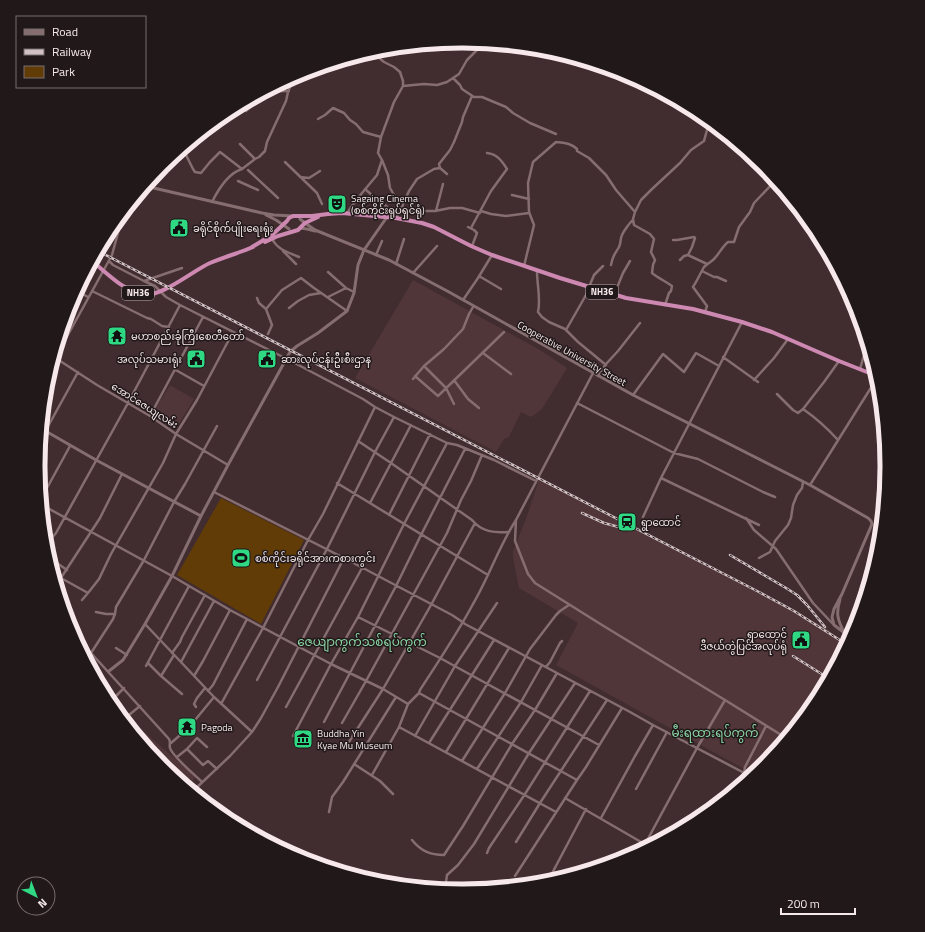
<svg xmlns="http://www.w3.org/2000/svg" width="925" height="932" font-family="'Titillium Web','Noto Sans Myanmar',sans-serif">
<rect width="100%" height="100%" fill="#412c2f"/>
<path fill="#513639" d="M413 280 473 313 540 350 567 368 542 409 531 417 521 412 509 437 504 439 496 452 355 378Z
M170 385 194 399 177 427 153 413Z
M539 480 823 626 847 644 815 702 763 766 753 774 556 665 578 623 519 588 513 558V551L526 519Z
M135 724 196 777 188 787 162 766 131 728Z"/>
<path fill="#613c06" d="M221 498 304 540 261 624 177 575Z"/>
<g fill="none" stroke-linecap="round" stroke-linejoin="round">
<path stroke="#866e70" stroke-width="2.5" d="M453 78 460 85 462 89 474 97H482L506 107 513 113 530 123 556 134
M403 86 424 84 437 85 447 82 459 74 467 60 481 46 487 44
M240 106 246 111C259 98 269 90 289 91
M318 119 325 115 333 108 344 113 350 120 356 124 363 132 381 137
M240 144 255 159 259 157 265 151 267 142 286 101 288 92 292 82 300 74
M183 149 193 169 195 172 201 173 210 162 220 152 242 169 255 159
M382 160 388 175 390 188 394 195V199L401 209
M285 162 317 193 322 204
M440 168 439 164 450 150 454 142 462 122 463 117 472 96
M248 170 278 198
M300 177 309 178 320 171
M238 181 249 186 258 190
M365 189 374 197 383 201 384 204 387 207
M512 195 529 199
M212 202C218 190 229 173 242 169
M436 211 443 184
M481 211 491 214 506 216 529 213
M635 212 641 200 652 189 680 163 691 150 704 141 707 130 713 125
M347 213 357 199 377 175 382 160 378 153 381 137 394 102 403 86V81L400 72 394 67 384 62 372 52
M396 218 402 209 403 204 409 191 417 179 434 169 440 168 447 174
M403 219 409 211H435L450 208H462L480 213
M468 227 474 230 477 233 472 246
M471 228 491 191 507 169C502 161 497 154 487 153
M272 239C278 250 288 252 299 257
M673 240H677L694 237 695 238 692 247 688 255
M283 251 296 264
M376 255 382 241
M680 260 684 256 688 255 707 264
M110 262 113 265 144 281 182 268
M396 264 404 239
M611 265C613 254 614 256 619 247 621 244 620 239 622 235 623 232 631 221 633 220
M524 266 534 225 529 212 528 183 533 162 556 142C564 143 571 143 577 149V151L589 158 606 175 616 190 635 212 633 219 634 225 650 234 654 239 651 252 655 260 653 265 652 273C658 278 665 281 672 286L671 291 669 293 665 305
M537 271C537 285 541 299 538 312L542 317 549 322 565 329 578 342 606 365
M702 271 714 277H717L726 281
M328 272 346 288 354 292
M413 273 437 246
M479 276 501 289
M144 281 155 286 166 297 180 305 287 359 363 399 375 407 394 417 447 443 457 445 494 460 536 481
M589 287 594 275 603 266
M77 291 88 297
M92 291 147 318 151 319 162 326 169 327
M614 295 623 273 630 261
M328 297 346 288
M257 298 259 303 266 309 272 325 268 334
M463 300 478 278 492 255
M289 308 298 301 309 295 321 293
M266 309 282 290 301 278 314 288 347 311
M705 312 707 306 693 287C697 281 700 274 704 267 707 264 711 262 714 259 719 254 722 247 728 242H734L739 227 750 212 754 203 775 181
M566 330 590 288
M483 353 511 374
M54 357 97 385 150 416 176 434 228 465
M723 357 758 382
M53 362 112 255 123 214
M424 366 446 388 454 404
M174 369 204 386
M860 369 867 345
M415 376 438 396 504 332
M598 376 606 364 618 351 640 323
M413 379 424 366 444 349 463 329 469 314 473 307
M454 380 468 399 479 408
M754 380 774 358 788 339
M777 394 793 410 798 413 803 409 824 382 839 361
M633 395 663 354 684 372 696 353 719 366
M577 403 674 453 698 459 763 492 775 497
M803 409C816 418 828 429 838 440
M150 416 203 317
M41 439 78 372
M358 441 391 463 472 520C482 532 494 533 508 532
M661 478 759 525
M337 483 488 575
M810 485 877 378
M214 492 344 558 452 615 461 621 465 624 630 712 653 725 750 776
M41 499 70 446
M370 503 411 425
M42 505 172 576 230 610 331 664 383 689 408 704
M389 515 430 434
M643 517 661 478 742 322
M746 518 754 530 776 549 813 603 833 624
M516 520 515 541 528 574 535 583 602 625 725 700 786 738
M46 545 56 533 128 403 180 305
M46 547 54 560 52 569
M759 558 770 552 775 541 788 525 791 518 793 505 797 495 802 488 803 482
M54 561 67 570
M61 578 88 593 99 579 111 554 163 463 176 434 197 400 233 332
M57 584 100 518 122 474
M82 600 88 593
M96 612 106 614H115
M358 617 440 658 599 745
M145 624 214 697 252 732
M80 646 91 653 169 739C171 742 169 745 170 748 172 756 195 775 202 782
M116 648 127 655
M91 653 113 619 115 614 116 607 144 560 174 502 185 484 217 426
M172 653 180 642 182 637 205 595
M174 655 161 676 182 694
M181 662 214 601
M148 663 161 676
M146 666 189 586
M546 667 550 662 560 643 562 641
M194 676 203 661 230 610
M257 680 327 549 375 452 394 417
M208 691 213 685 247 619
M419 693 577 780
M110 702 124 688
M221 704 263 628 308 540 323 514 375 407
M196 707 194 704 197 698 205 688
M286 707 362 568
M124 719 140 706
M324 722 396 586 421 535 465 449
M342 723 366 681 447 533 461 500 471 481 482 455
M191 725 214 697
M399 727 556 812
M293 736 331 664 358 617 404 524 447 443
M415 736 455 666 497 603
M171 743 186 730
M429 743 494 640
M345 748 383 689 431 605 475 523
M187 749 197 738 207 747
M446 752 509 648
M177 757 187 749 203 765 208 761 217 769
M462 761 505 693 530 649 556 615 560 611 569 605
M354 764 380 781 393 794
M477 769 521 702 542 665
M372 775 399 727 408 704 419 693 420 690C438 662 457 634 473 604 489 577 499 546 516 520L593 373
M737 788 744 773 745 767 766 726
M636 789 667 732
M193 791 230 756 252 732 261 718 278 687 344 558
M565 798 648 846
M329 812 332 797 343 782 396 697
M601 818 635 756 653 725
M412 840C421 851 430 855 444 855L463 826 512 744 535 710 557 673
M516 842 540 803 607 700
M643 848 697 748 725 700
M487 853 489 848 525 794 590 691
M515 876 577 780 586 767 622 708
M548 881 586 809
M445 889 447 875 458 865 474 844 529 753 575 683"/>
<path stroke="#866e70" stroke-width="3" d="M300 219 305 223 315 230 389 260 449 292 633 395 810 485 868 518 871 521 872 524 842 594 834 609 832 617 834 625 850 637
M300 228 307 229 315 231
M42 429 96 460 201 516
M840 599C836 613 837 619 844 632
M109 671 123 660 145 624 172 576 201 516 228 465 290 352 297 346 318 333 347 311 354 293 358 265 364 250 387 217"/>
<path stroke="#866e70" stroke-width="3" d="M145 186 262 213 274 215 293 216
M266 215 276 220 289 229"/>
<path stroke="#ce89b2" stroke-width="4" d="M265 242 278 236 298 230 305 223 318 217
M252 247 272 235 287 221 289 218 293 216H312L328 214 342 213 396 218 422 223 434 227 471 246 492 255 560 278 626 298 693 309 742 322 772 332 839 361 877 376
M93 262C107 273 123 290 141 294 160 299 192 271 210 263 224 257 239 253 253 247"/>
<defs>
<path id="rail" d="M98 251 759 592 794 611 846 644
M582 513 604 523 630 530
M730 555 786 588 797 595 807 605 825 627
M793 656 828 678"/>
</defs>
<use href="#rail" stroke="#d1c1c4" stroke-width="2.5"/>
<use href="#rail" stroke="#211819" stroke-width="1" stroke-dasharray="3" stroke-linecap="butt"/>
</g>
<defs>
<symbol id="theatre-square" viewBox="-11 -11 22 22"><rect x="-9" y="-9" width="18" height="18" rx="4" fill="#2fd883" stroke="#211819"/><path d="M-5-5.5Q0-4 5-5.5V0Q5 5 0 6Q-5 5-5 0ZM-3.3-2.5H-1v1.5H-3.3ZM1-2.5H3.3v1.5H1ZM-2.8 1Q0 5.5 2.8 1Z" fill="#111"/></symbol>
<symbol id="civic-square" viewBox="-11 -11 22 22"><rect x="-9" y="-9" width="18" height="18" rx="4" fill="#2fd883" stroke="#211819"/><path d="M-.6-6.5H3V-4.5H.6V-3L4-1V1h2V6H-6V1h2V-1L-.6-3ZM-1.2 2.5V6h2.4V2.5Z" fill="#111"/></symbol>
<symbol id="temple-square" viewBox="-11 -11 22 22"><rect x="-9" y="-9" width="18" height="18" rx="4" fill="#2fd883" stroke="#211819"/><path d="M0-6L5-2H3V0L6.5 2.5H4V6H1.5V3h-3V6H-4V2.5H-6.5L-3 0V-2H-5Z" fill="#111"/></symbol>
<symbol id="station-square" viewBox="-11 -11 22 22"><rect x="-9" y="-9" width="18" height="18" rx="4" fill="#2fd883" stroke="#211819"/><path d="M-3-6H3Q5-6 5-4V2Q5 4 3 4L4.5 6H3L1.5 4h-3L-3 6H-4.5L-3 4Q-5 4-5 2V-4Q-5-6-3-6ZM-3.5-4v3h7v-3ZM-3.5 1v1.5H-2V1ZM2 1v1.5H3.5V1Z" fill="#111"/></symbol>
<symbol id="stadium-square" viewBox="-11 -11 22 22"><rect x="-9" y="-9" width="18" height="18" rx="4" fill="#2fd883" stroke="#211819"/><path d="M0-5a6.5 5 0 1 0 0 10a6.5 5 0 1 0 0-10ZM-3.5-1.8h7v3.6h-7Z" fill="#111"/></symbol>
<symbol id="museum-square" viewBox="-11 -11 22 22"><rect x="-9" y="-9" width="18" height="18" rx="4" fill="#2fd883" stroke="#211819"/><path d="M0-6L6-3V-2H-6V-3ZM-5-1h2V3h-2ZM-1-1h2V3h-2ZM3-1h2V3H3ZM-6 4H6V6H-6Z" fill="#111"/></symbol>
</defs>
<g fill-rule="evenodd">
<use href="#theatre-square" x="326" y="193" width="22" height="22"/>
<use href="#civic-square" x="168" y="217" width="22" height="22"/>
<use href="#temple-square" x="106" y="325" width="22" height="22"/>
<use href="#civic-square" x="185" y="348" width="22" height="22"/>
<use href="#civic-square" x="256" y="348" width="22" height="22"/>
<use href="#station-square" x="616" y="511" width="22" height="22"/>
<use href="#stadium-square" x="230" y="547" width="22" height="22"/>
<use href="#civic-square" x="790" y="629" width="22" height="22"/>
<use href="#temple-square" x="176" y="716" width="22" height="22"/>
<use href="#museum-square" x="292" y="728" width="22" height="22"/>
</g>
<g text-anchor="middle" stroke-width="3" stroke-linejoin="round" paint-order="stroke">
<g fill="#211819" stroke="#b7aaac" stroke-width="1">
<rect x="586" y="285" width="32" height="14" rx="3"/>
<rect x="122" y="286" width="32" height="14" rx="3"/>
</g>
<g font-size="9" font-weight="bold" fill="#f7e9eb">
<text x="602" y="295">NH36</text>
<text x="138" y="296">NH36</text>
</g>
<g font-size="10" fill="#f7e9eb" stroke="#211819" text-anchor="start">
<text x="351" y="202">Sagaing Cinema<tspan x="351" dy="12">(စစ်ကိုင်းရုပ်ရှင်ရုံ)</tspan></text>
<text x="193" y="232">ခရိုင်စိုက်ပျိုးရေးရုံး</text>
<text x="131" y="340">မဟာစည်းခုံကြီးစေတီတော်</text>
<text x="182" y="363" text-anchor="end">အလုပ်သမားရုံး</text>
<text x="281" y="363">ဆားလုပ်ငန်းဦးစီးဌာန</text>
<text x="641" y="526">ရွာထောင်</text>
<text x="255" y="562">စစ်ကိုင်းခရိုင်အားကစားကွင်း</text>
<text x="787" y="638" text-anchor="end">ရွာထောင်<tspan x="787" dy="12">ဒီဇယ်တွဲပြင်အလုပ်ရုံ</tspan></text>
<text x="201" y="731">Pagoda</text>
<text x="317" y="737">Buddha Yin<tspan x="317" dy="12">Kyae Mu Museum</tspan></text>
</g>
<g font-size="10" fill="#f7e9eb" stroke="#211819">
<text transform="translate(572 353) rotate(29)" y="4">Cooperative University Street</text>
<text transform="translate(145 405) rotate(32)" y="4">အောင်ဇေယျလမ်း</text>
</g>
<g font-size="12" fill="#8bd5a5" stroke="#211819">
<text x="362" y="646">ဇေယျာကွက်သစ်ရပ်ကွက်</text>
<text x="715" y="737">မီးရထားရပ်ကွက်</text>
</g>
</g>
<path d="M0 0H925V932H0ZM462 48H463A417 417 0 0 1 880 465V467A417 417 0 0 1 463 884H462A417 417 0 0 1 45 467V465A417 417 0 0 1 462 48Z" fill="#211819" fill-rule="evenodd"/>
<path fill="none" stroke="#f7e9eb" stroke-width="5" d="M462 48H463A417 417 0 0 1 880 465V467A417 417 0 0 1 463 884H462A417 417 0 0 1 45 467V465A417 417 0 0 1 462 48Z"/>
<rect x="16" y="16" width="130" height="72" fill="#211819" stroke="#776c6d"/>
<rect x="24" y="29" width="20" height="6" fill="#866e70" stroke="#776c6d"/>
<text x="52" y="36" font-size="12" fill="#f7e9eb">Road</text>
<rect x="24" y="49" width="20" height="6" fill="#d1c1c4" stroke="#776c6d"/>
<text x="52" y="56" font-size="12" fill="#f7e9eb">Railway</text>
<rect x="24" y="66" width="20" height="12" fill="#613c06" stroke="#776c6d"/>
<text x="52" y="76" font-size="12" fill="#f7e9eb">Park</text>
<g transform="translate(36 896) rotate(138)"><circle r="19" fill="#211819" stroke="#776c6d"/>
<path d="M0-3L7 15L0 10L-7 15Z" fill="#2fd883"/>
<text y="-6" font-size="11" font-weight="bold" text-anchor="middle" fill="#f7e9eb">N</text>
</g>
<path d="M781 908v6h74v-6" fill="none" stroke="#f7e9eb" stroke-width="2"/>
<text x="787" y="908" font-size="12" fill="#f7e9eb" stroke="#211819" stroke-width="3" paint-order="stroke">200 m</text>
</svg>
